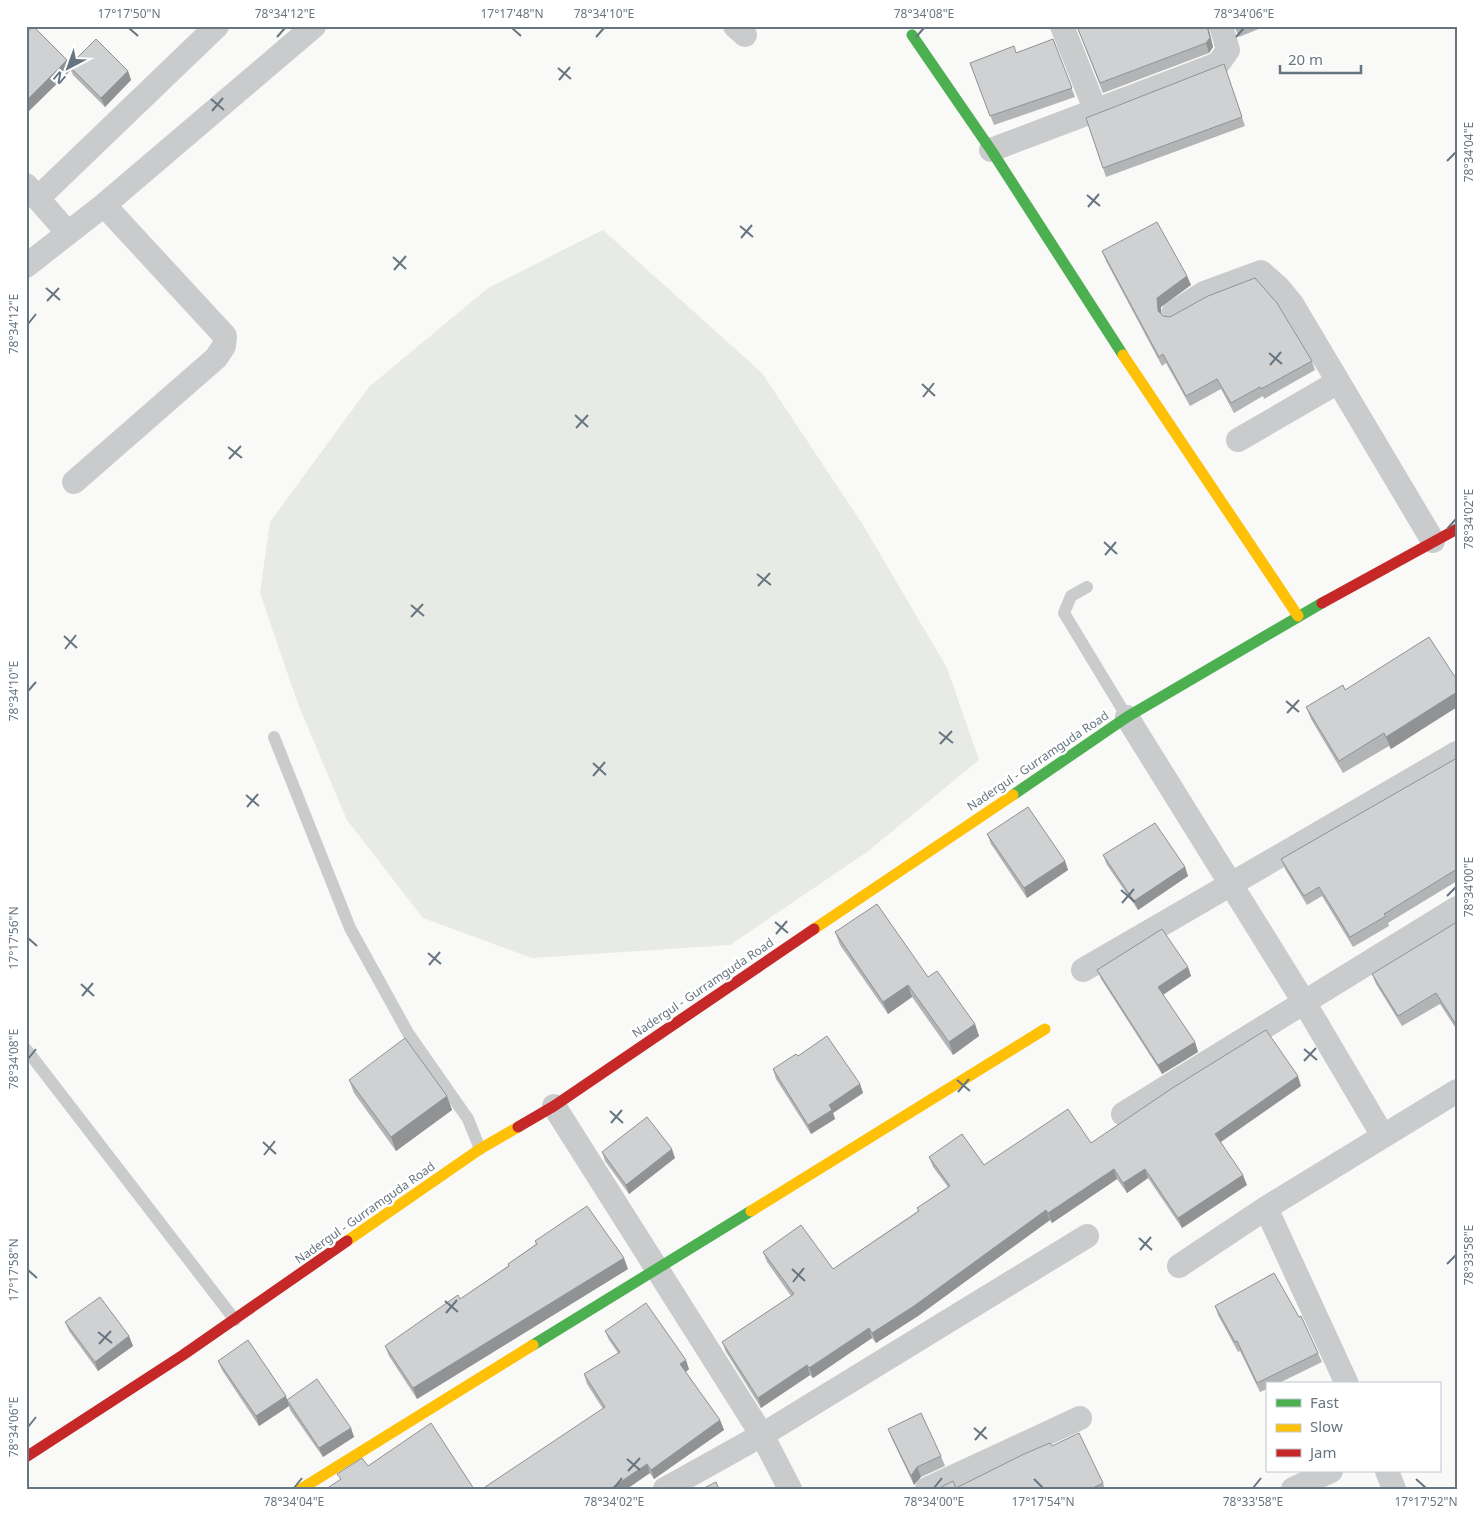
<svg xmlns="http://www.w3.org/2000/svg" width="1483" height="1515" font-family="'Noto Sans',sans-serif">
<rect width="100%" height="100%" fill="#f9f9f8"/>
<path fill="#e8eae6" d="M603 230 762 373 863 525 947 668 979 760 867 852 730 945 532 958 423 918 347 820 298 704 260 593 270 522 369 387 488 288Z"/>
<g fill="none" stroke-linecap="round" stroke-linejoin="round">
<path stroke="#cacbcc" stroke-width="12" d="M1087 587 1071 596 1064 613 1127 717
M274 737 350 928 408 1033 468 1119 480 1149
M26 1049 235 1320"/>
<path stroke="#cacbcc" stroke-width="24" d="M735 26 745 35
M1062 26 1095 109
M991 150 1218 64 1228 50 1221 26
M26 185 68 233
M38 198 217 26
M26 266 104 205 314 26
M1173 313 1204 293 1261 272 1278 287 1292 304 1433 541
M1238 440 1338 382
M74 482 216 358 224 346 225 336 104 205
M1127 717 1304 1002 1383 1136
M1083 970 1457 753
M554 1106 762 1435 790 1489
M1123 1114 1457 908
M1266 1208 1347 1384
M1179 1266 1266 1208 1457 1091
M1387 1471 1394 1489
M665 1489 762 1435 1087 1236
M927 1489 1080 1418
M1293 1489 1331 1471"/>
<path stroke="#4caf50" stroke-width="11" d="M912 35 991 150 1123 355
M1013 795 1127 717 1322 603
M533 1345 751 1211"/>
<path stroke="#ffc107" stroke-width="11" d="M1123 355 1298 616
M814 929 1013 795
M751 1211 1045 1029
M347 1241 480 1149 518 1127
M301 1489 533 1345"/>
<path stroke="#c62828" stroke-width="11" d="M1322 603 1457 529
M518 1127 554 1106 814 929
M26 1457 183 1355 347 1241"/>
</g>
<path fill="#b2b4b5" d="M1208 26 1213 47 1209 53 1103 93 1078 29Z
M1234 26H1266L1239 37Z
M1053 39 1075 97 994 125 970 63 1016 53Z
M1224 64 1245 126 1106 177 1086 118Z
M69 66 128 71 131 80 105 107 73 75Z
M1102 251 1187 276 1191 285 1161 307V314L1163 316 1312 361 1315 370 1264 399 1263 396 1234 413 1221 389 1190 406 1166 363 1162 366 1106 261Z
M1457 680V707L1391 749 1389 746 1343 773 1311 719 1306 707 1345 690Z
M1457 758V881L1388 923 1389 926 1353 947 1322 896 1307 905 1285 869 1281 859Z
M987 834 1065 861 1068 870 1027 898 991 844Z
M1103 855 1185 867 1188 876 1138 910 1107 865Z
M1457 922V1030L1440 1004 1402 1026 1376 984 1372 974Z
M835 932 928 977 975 1024 979 1036 953 1055 912 997 888 1014 840 945Z
M1188 967 1191 976 1163 995 1195 1042 1198 1052 1162 1074 1101 979 1097 970Z
M798 1056 860 1084 863 1093 833 1113 835 1119 811 1134 776 1079 773 1069Z
M349 1080 447 1096 452 1110 396 1151 354 1093Z
M1301 1086 1221 1142 1247 1185 1182 1228 1148 1178 1127 1193 1117 1179 1052 1223 1050 1220 918 1316 876 1343 872 1338 813 1378 810 1375 761 1408 726 1352 722 1342 791 1296 767 1262 763 1252 833 1269 918 1211 917 1208 948 1187 933 1167 929 1157 984 1165 1091 1143Z
M602 1152 675 1158 629 1194 605 1161Z
M535 1241 628 1269 417 1399 389 1356 385 1346 460 1299 508 1266V1264L536 1244Z
M1215 1306 1318 1353 1322 1362 1277 1384H1267V1389L1260 1392 1240 1351 1238 1352 1218 1315Z
M65 1322 129 1336 133 1346 98 1371 69 1331Z
M605 1331 689 1369 686 1372 720 1420 724 1430 654 1479 603 1409 587 1384 584 1374 618 1353 609 1340Z
M218 1361 287 1400 351 1428 354 1437 323 1457 290 1410 289 1406 259 1426 222 1370Z
M888 1429 941 1456 945 1466 921 1477 914 1485 892 1439Z
M1052 1446 1103 1483 1105 1489H937L956 1488Z"/>
<path fill="#919293" d="M1207 26H1208L1213 47 1209 53 1206 43Z
M67 60 71 70 26 114V101Z
M128 71 131 80 105 107 101 98Z
M1187 276 1191 285 1161 307V320L1158 311 1157 298Z
M1457 692V707L1391 749 1386 737Z
M1065 861 1068 870 1027 898 1024 888Z
M1185 867 1188 876 1138 910 1134 901Z
M1188 967 1191 976 1161 996 1158 987Z
M908 985 912 997 888 1014 883 1002Z
M975 1024 979 1036 953 1055 949 1042Z
M1195 1042 1198 1052 1162 1074 1158 1065Z
M1298 1076 1301 1086 1219 1143 1215 1134Z
M860 1084 863 1093 833 1113 835 1119 811 1134 808 1125 829 1105Z
M447 1096 452 1110 396 1151 391 1137Z
M672 1149 675 1158 629 1194 626 1185Z
M1114 1169 1117 1179 1052 1223 1048 1213Z
M1145 1169 1148 1178 1127 1193 1123 1183Z
M1243 1175 1247 1185 1182 1228 1178 1218Z
M1046 1210 1050 1220 918 1316 876 1343 872 1333Z
M624 1258 628 1269 417 1399 413 1388Z
M869 1328 872 1338 813 1378 809 1368Z
M129 1336 133 1346 98 1371 95 1362Z
M686 1360 689 1369 684 1373 680 1364Z
M807 1365 810 1375 761 1408 758 1398Z
M286 1396 289 1406 259 1426 256 1416Z
M720 1420 724 1430 654 1479 651 1470Z
M351 1428 354 1437 323 1457 319 1448Z
M647 1464 650 1473 627 1489H610Z
M917 1467 921 1477 914 1485 911 1476Z"/>
<path fill="#cfd1d2" stroke="#919293" d="M33 26 67 60 26 101V34Z
M1085 26H1207L1210 38 1206 43 1100 83 1078 29Z
M96 39 128 71 101 98 69 66Z
M1053 39 1072 88 990 116 970 63 1014 46 1016 53Z
M1224 64 1242 117 1103 168 1086 118Z
M1157 222 1187 276 1157 298 1158 311 1163 316 1170 317 1208 296 1255 278 1277 303 1312 361 1261 389 1260 387 1231 403 1217 379 1186 396 1163 354 1159 357 1102 251Z
M1429 637 1457 680V692L1386 737 1384 733 1339 761 1306 707 1343 685 1345 690Z
M1457 758V869L1384 914 1386 916 1350 937 1319 887 1304 896 1281 859Z
M1028 807 1065 861 1024 888 987 834Z
M1155 823 1185 867 1134 901 1103 855Z
M877 904 928 977 937 971 975 1024 949 1042 908 985 883 1002 835 932Z
M1457 922V1026L1436 993 1398 1016 1372 974Z
M1162 929 1188 967 1158 987 1195 1042 1158 1065 1097 970Z
M1266 1030 1298 1076 1215 1134 1243 1175 1178 1218 1145 1169 1123 1183 1114 1169 1048 1213 1046 1210 914 1306 872 1333 869 1328 809 1368 807 1365 758 1398 722 1342 794 1294 763 1252 801 1225 833 1269 919 1211 917 1208 950 1186 929 1157 962 1134 984 1165 1068 1109 1091 1143 1174 1087Z
M827 1036 860 1084 829 1105 832 1110 808 1125 773 1069 796 1054 798 1056Z
M405 1038 447 1096 391 1137 349 1080Z
M647 1117 672 1149 626 1185 602 1152Z
M587 1206 624 1258 413 1388 385 1346 458 1295 460 1299 509 1266 508 1264 537 1244 535 1241Z
M1274 1273 1299 1317 1301 1316 1318 1353 1257 1383 1237 1341 1235 1342 1215 1306Z
M100 1297 129 1336 95 1362 65 1322Z
M646 1303 686 1360 680 1364 720 1420 651 1470 647 1464 610 1489H482L605 1407 584 1374 620 1352 605 1331Z
M248 1340 286 1396 256 1416 218 1361Z
M317 1379 351 1428 319 1448 287 1400Z
M921 1413 941 1456 917 1467 911 1476 888 1429Z
M431 1423 474 1489H326L341 1479 337 1474 362 1458 368 1466Z
M1079 1433 1103 1483 1091 1489H937L953 1481 956 1488 1024 1454 1050 1443 1052 1446Z
M716 1482 719 1489H702Z"/>
<path fill="none" stroke="#677580" stroke-width="2" d="M129 28 138 36M512 28 521 36M277 37 285 28M596 37 604 28M916 37 924 28M1236 37 1244 28M558 68 571 79M559 80 570 67M211 99 224 110M212 111 223 98M1447 161 1456 152M1087 195 1100 206M1088 207 1099 194M740 226 753 237M741 238 752 225M393 257 406 269M394 270 406 256M46 288 60 300M47 301 59 288M28 324 36 314M1269 353 1282 364M1270 365 1281 352M922 384 935 396M923 397 934 383M575 415 588 427M576 428 588 415M228 447 242 458M229 459 241 446M1447 529 1456 519M1104 542 1117 554M1105 555 1116 542M757 574 771 585M758 586 770 573M411 605 424 616M411 617 423 604M64 636 77 648M65 649 76 635M28 691 36 682M1286 701 1299 712M1287 713 1299 700M939 732 953 743M940 744 952 731M593 763 606 775M593 776 605 762M246 795 259 806M247 807 258 794M1121 890 1135 902M1447 896 1456 887M1122 903 1134 889M775 922 788 933M776 934 787 921M28 938 37 946M428 953 441 964M429 965 440 952M81 984 94 996M82 996 93 983M1304 1049 1317 1060M28 1059 36 1049M1304 1061 1316 1048M957 1080 970 1091M958 1092 969 1079M610 1111 623 1123M611 1123 622 1110M263 1142 276 1154M264 1155 275 1141M1139 1238 1152 1250M1140 1250 1151 1237M1447 1264 1456 1255M792 1269 805 1281M28 1270 37 1278M793 1282 804 1268M445 1301 458 1312M446 1313 457 1300M98 1332 112 1343M99 1344 111 1331M28 1427 36 1417M974 1428 987 1439M975 1440 986 1427M627 1459 640 1470M628 1471 640 1458M1034 1479 1043 1488M1416 1479 1426 1488M294 1488 302 1478M614 1488 622 1478M934 1488 942 1478M1253 1488 1261 1478"/>
<g text-anchor="middle" stroke-width="5" stroke-linejoin="round" paint-order="stroke">
<g font-size="12" fill="#677580" stroke="#fff">
<text transform="translate(1038 761) rotate(-34)" y="4">Nadergul - Gurramguda Road</text>
<text transform="translate(703 988) rotate(-34)" y="4">Nadergul - Gurramguda Road</text>
<text transform="translate(365 1213) rotate(-35)" y="4">Nadergul - Gurramguda Road</text>
</g>
</g>
<rect width="1483" height="1515" fill="none" stroke="#ffffff" stroke-width="55"/>
<rect x="1266" y="1382" width="175" height="90" fill="#ffffff" stroke="#c2c8cc"/>
<rect x="1276" y="1399" width="25" height="8" fill="#4caf50" stroke="#c2c8cc"/>
<text x="1310" y="1408" font-size="15" fill="#677580">Fast</text>
<rect x="1276" y="1424" width="25" height="8" fill="#ffc107" stroke="#c2c8cc"/>
<text x="1310" y="1432" font-size="15" fill="#677580">Slow</text>
<rect x="1276" y="1449" width="25" height="8" fill="#c62828" stroke="#c2c8cc"/>
<text x="1310" y="1458" font-size="15" fill="#677580">Jam</text>
<g transform="translate(68 68) rotate(221)" stroke="#ffffff" stroke-width="4" paint-order="stroke">
<path d="M0-4L9 19L0 12L-9 19Z" fill="#677580"/>
<text y="-8" font-size="14" font-weight="bold" text-anchor="middle" fill="#677580">N</text>
</g>
<path d="M1280 65v8h81v-8" fill="none" stroke="#677580" stroke-width="2.5"/>
<text x="1288" y="65" font-size="15" fill="#677580" stroke="#ffffff" stroke-width="4" paint-order="stroke">20 m</text>
<rect x="28" y="28" width="1428" height="1460" fill="none" stroke="#677580" stroke-width="2"/>
<g font-size="12" text-anchor="middle" fill="#677580">
<text x="129" y="18">17°17'50"N</text>
<text x="285" y="18">78°34'12"E</text>
<text x="512" y="18">17°17'48"N</text>
<text x="604" y="18">78°34'10"E</text>
<text x="924" y="18">78°34'08"E</text>
<text x="1244" y="18">78°34'06"E</text>
<text transform="translate(1469 152) rotate(-90)" y="4">78°34'04"E</text>
<text transform="translate(14 324) rotate(-90)" y="4">78°34'12"E</text>
<text transform="translate(1469 519) rotate(-90)" y="4">78°34'02"E</text>
<text transform="translate(14 691) rotate(-90)" y="4">78°34'10"E</text>
<text transform="translate(1469 887) rotate(-90)" y="4">78°34'00"E</text>
<text transform="translate(14 938) rotate(-90)" y="4">17°17'56"N</text>
<text transform="translate(14 1059) rotate(-90)" y="4">78°34'08"E</text>
<text transform="translate(1469 1255) rotate(-90)" y="4">78°33'58"E</text>
<text transform="translate(14 1270) rotate(-90)" y="4">17°17'58"N</text>
<text transform="translate(14 1427) rotate(-90)" y="4">78°34'06"E</text>
<text x="294" y="1506">78°34'04"E</text>
<text x="614" y="1506">78°34'02"E</text>
<text x="934" y="1506">78°34'00"E</text>
<text x="1043" y="1506">17°17'54"N</text>
<text x="1253" y="1506">78°33'58"E</text>
<text x="1426" y="1506">17°17'52"N</text>
</g>
</svg>
